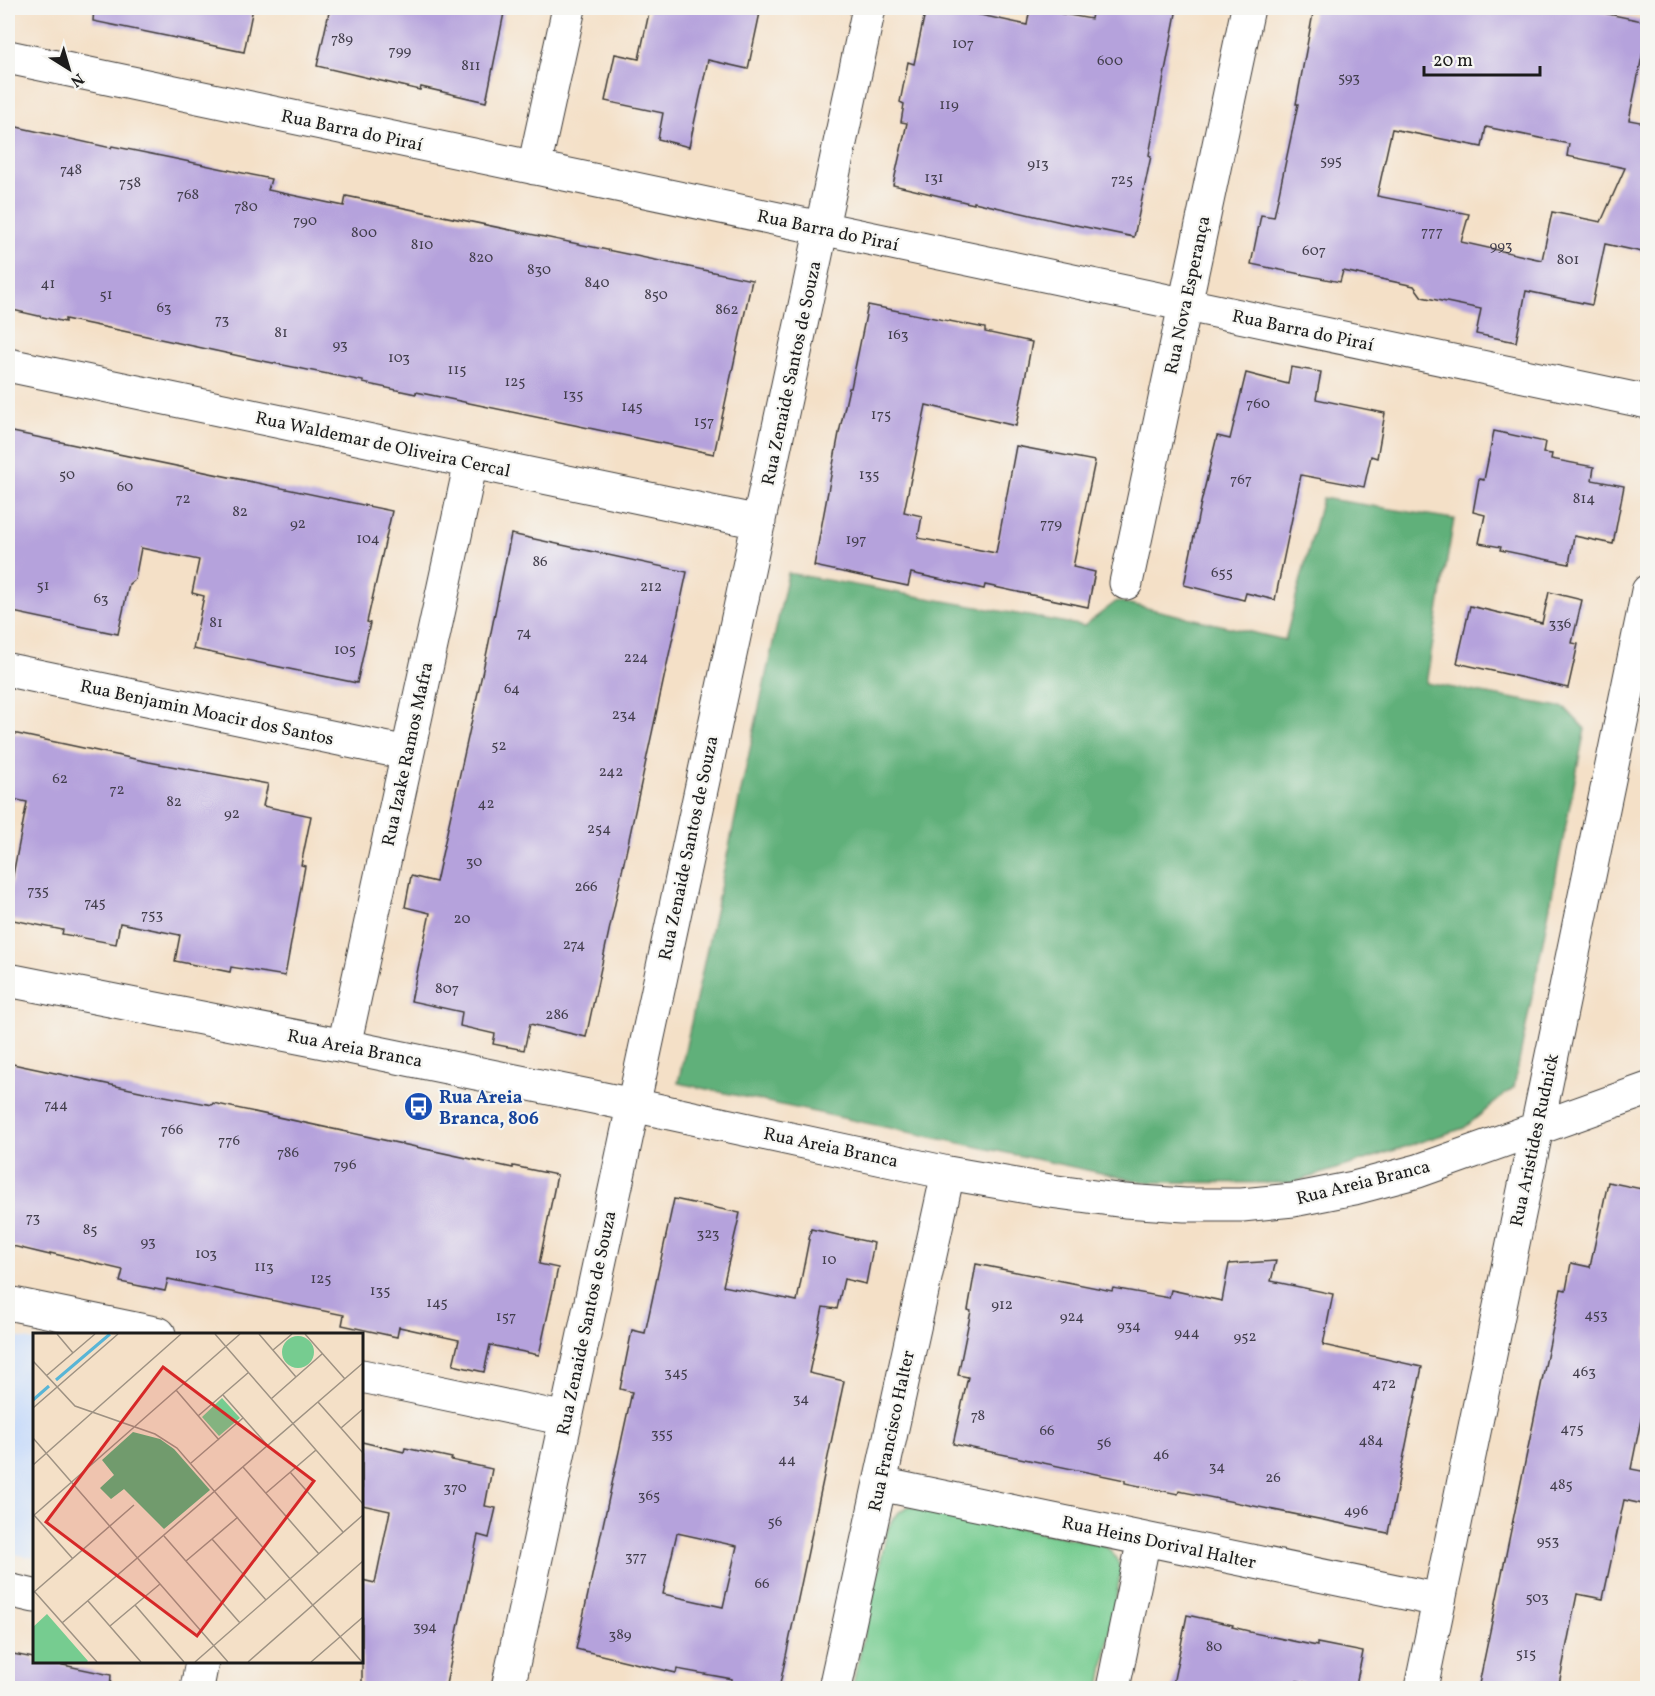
<svg xmlns="http://www.w3.org/2000/svg" width="1655" height="1696" font-family="Vollkorn,serif">
<rect width="100%" height="100%" fill="#f6f6f2"/>
<filter id="ink" filterUnits="userSpaceOnUse"><feTurbulence type="fractalNoise" baseFrequency=".0167" numOctaves="2"/><feDisplacementMap in="SourceGraphic" scale="12" xChannelSelector="R" yChannelSelector="G"/><feConvolveMatrix kernelMatrix="1 2 1 2 8 2 1 2 1" color-interpolation-filters="sRGB"/></filter>
<filter id="wash" filterUnits="userSpaceOnUse"><feTurbulence type="fractalNoise" baseFrequency=".008" numOctaves="4" result="noise"/><feDisplacementMap in="SourceGraphic" scale="24" xChannelSelector="R" yChannelSelector="G"/><feGaussianBlur stdDeviation="1.35" result="paint"/><feColorMatrix in="noise" values="0 0 0 0 0 0 0 0 0 0 0 0 0 0 0 0 0 1.4 0 .05"/><feComposite in="paint" operator="in"/></filter>
<g filter="url(#wash)">
<rect width="100%" height="100%" fill="#f4e0c7"/>
<path fill="#c9dcf9" d="M8 1335 34 1341V1558L8 1553Z"/>
<path fill="#76cc90" stroke="#497456" stroke-width="1.5" d="M909 1506 1104 1545C1113 1552 1118 1559 1121 1570L1100 1688H852L887 1532C891 1519 897 1512 909 1506Z"/>
<path fill="#60b07a" stroke="#3e664b" stroke-width="1.5" d="M1322 498 1454 519 1426 683 1565 708 1585 729 1514 1087 1464 1128 1292 1183 1143 1182 678 1083 788 573 1084 626 1117 601 1285 640Z"/>
<g id="blocks">
<path fill="#b5a2dc" fill-rule="evenodd" d="M94 8H253L244 52 93 21Z
M330 8H505L486 102 421 87 420 90 317 66Z
M650 8H761L748 69 708 60 689 147 658 139 663 113 605 101 615 54 639 59Z
M926 8H948L1027 25 1030 8 1091 19 1093 8H1177L1149 155 1151 156 1134 237 1061 222 974 202V204L893 185 907 123 901 122 904 104 900 102 908 62 914 64Z
M1314 8H1580L1647 22V32L1629 120 1645 123 1647 117V253L1605 244 1592 305 1526 291 1516 342 1476 334 1481 309 1422 297 1414 286 1343 271 1340 282 1251 264 1261 215 1274 217 1298 104H1296ZM1486 127 1569 144 1567 156 1625 168 1601 222 1552 212 1542 260 1461 242 1469 214 1377 196 1392 129 1482 147Z
M8 125 111 148 112 146 171 158 271 179 268 190 344 206 346 196 752 280 714 454 416 392V394L363 383V381L258 360 123 331 65 319V322L8 309Z
M868 305 985 328V332L1032 342 1016 426 926 405 904 512 922 516 918 538 996 553 1016 446 1095 461 1073 567 1095 572 1088 607 985 585 984 589 911 573 908 586 814 566 839 433 849 388H851Z
M1291 367 1321 372 1316 399 1385 413 1377 458 1371 456 1364 487 1301 475 1275 600 1246 593 1244 600 1184 585 1200 507 1217 436 1230 439 1246 373 1288 384Z
M8 431 392 511 367 622 370 623 357 683 193 649 204 596 192 593 199 560 141 548 135 579 129 584 118 634 8 611Z
M1494 431 1545 442 1543 453 1552 454 1551 459 1594 467 1592 480 1624 486 1613 544 1574 536 1569 564 1500 550 1501 547 1479 543 1485 515 1473 512 1479 479 1484 480Z
M511 534 687 572 586 1037 530 1024 524 1050 493 1044 495 1034 460 1026 462 1012 411 1001 430 913 405 907 411 876 436 882 488 647Z
M1549 592 1582 600 1572 643 1578 644 1568 688 1457 663 1470 606 1542 623Z
M8 732 149 762 268 784 263 806 311 816 301 865 305 866 285 976 231 967 230 972 175 961 180 935 120 923 116 944 62 934 63 930 8 919V901L27 802 8 798Z
M8 1063 149 1093 212 1105 213 1103 513 1168V1166L557 1175 539 1264 558 1268 539 1355 490 1345 484 1372 453 1365 459 1340 399 1327 397 1337 342 1325 344 1315 168 1279 165 1291 120 1282 123 1270 50 1253V1255L8 1245Z
M1608 1182 1647 1190V1390L1631 1469 1647 1472V1505L1624 1500 1603 1599 1577 1594 1558 1689H1478L1561 1289 1566 1290 1571 1263 1590 1267Z
M674 1199 740 1213 723 1286 797 1301 811 1229 874 1243 866 1284 844 1279 837 1309 823 1307 809 1373 844 1381 779 1689H762L732 1682V1679L677 1669 676 1673 576 1649 632 1392 620 1389 632 1330 645 1333ZM677 1533 737 1546 723 1607 663 1594Z
M1276 1261 1271 1281 1333 1294 1323 1345 1422 1367 1388 1533 1179 1491 1178 1494 1125 1483V1480L953 1444 968 1377 958 1375 971 1311 968 1310 976 1264 1112 1291 1113 1288 1169 1298 1171 1290 1222 1301 1229 1264Z
M362 1442 404 1452 405 1448 452 1458 451 1460 492 1469 485 1506 496 1508 489 1538 478 1535 445 1689H362V1580L375 1583 390 1511 362 1505Z
M1187 1615 1233 1625 1232 1627 1249 1631V1632L1317 1646V1643L1363 1652 1355 1689H1335L1297 1681 1296 1689H1172Z
M8 1653 34 1658V1662H49L111 1675 110 1689H8Z"/>
</g>
</g>
<g filter="url(#ink)">
<use href="#blocks" fill-opacity="0" stroke="#3c3936" stroke-width="1.5"/>
<g fill="none" stroke-linecap="round" stroke-linejoin="round">
<defs>
<path id="minor" d="M8 57 1648 402
M534 168 569 8
M8 365 759 522
M1126 583 1248 8
M8 670 407 753
M8 980 344 1046 633 1105 948 1173 1050 1191 1125 1201 1185 1205H1242L1293 1200 1354 1188 1418 1171 1648 1089
M344 1046 471 462
M8 1303 159 1334
M362 1376 566 1419
M880 1484 1439 1600
M8 1590 34 1596
M197 1688 202 1662
M508 1688 869 8
M835 1688 948 1173
M1113 1688 1144 1539
M1421 1688 1648 591"/>
</defs>
<use href="#minor" stroke="#3c3936" stroke-width="35"/>
<use href="#minor" stroke="#fff" stroke-width="33"/>
</g>
</g>
<defs>
<symbol id="bus-disc" viewBox="-11 -11 22 22"><circle r="9.5" fill="#1a4fb4" stroke="#f6f6f2"/><path d="M-5-6H5V4H4V6H2V4H-2V6H-4V4H-5ZM-3.5-4V0h7V-4ZM-3.5 1.2v1.5H-2V1.2ZM2 1.2v1.5H3.5V1.2Z" fill="#fff"/></symbol>
</defs>
<g fill-rule="evenodd">
<use href="#bus-disc" x="402" y="1090" width="33" height="33"/>
</g>
<g text-anchor="middle" stroke-width="4.5" stroke-linejoin="round" paint-order="stroke">
<g font-size="15" fill="#423e4c">
<text x="342" y="43">789</text>
<text x="963" y="48">107</text>
<text x="400" y="55">799</text>
<text x="1110" y="65">600</text>
<text x="471" y="70">811</text>
<text x="1349" y="82">593</text>
<text x="949" y="109">119</text>
<text x="1331" y="165">595</text>
<text x="1038" y="168">913</text>
<text x="71" y="174">748</text>
<text x="934" y="182">131</text>
<text x="1122" y="184">725</text>
<text x="130" y="187">758</text>
<text x="188" y="199">768</text>
<text x="246" y="211">780</text>
<text x="305" y="225">790</text>
<text x="1432" y="236">777</text>
<text x="364" y="237">800</text>
<text x="422" y="249">810</text>
<text x="1501" y="250">993</text>
<text x="1314" y="255">607</text>
<text x="481" y="262">820</text>
<text x="1568" y="264">801</text>
<text x="539" y="274">830</text>
<text x="597" y="287">840</text>
<text x="48" y="288">41</text>
<text x="106" y="299">51</text>
<text x="656" y="299">850</text>
<text x="164" y="312">63</text>
<text x="727" y="314">862</text>
<text x="222" y="324">73</text>
<text x="281" y="337">81</text>
<text x="898" y="339">163</text>
<text x="340" y="349">93</text>
<text x="399" y="362">103</text>
<text x="457" y="374">115</text>
<text x="515" y="386">125</text>
<text x="573" y="399">135</text>
<text x="1258" y="408">760</text>
<text x="632" y="411">145</text>
<text x="881" y="419">175</text>
<text x="704" y="426">157</text>
<text x="67" y="479">50</text>
<text x="869" y="479">135</text>
<text x="1241" y="484">767</text>
<text x="125" y="491">60</text>
<text x="183" y="503">72</text>
<text x="1584" y="503">814</text>
<text x="240" y="516">82</text>
<text x="298" y="528">92</text>
<text x="1051" y="528">779</text>
<text x="368" y="543">104</text>
<text x="856" y="544">197</text>
<text x="540" y="566">86</text>
<text x="1222" y="577">655</text>
<text x="43" y="590">51</text>
<text x="651" y="591">212</text>
<text x="101" y="603">63</text>
<text x="216" y="627">81</text>
<text x="1560" y="628">336</text>
<text x="524" y="637">74</text>
<text x="345" y="654">105</text>
<text x="636" y="662">224</text>
<text x="512" y="693">64</text>
<text x="624" y="719">234</text>
<text x="499" y="750">52</text>
<text x="611" y="776">242</text>
<text x="60" y="783">62</text>
<text x="117" y="794">72</text>
<text x="174" y="806">82</text>
<text x="486" y="808">42</text>
<text x="232" y="818">92</text>
<text x="599" y="833">254</text>
<text x="474" y="866">30</text>
<text x="586" y="891">266</text>
<text x="38" y="895">735</text>
<text x="95" y="907">745</text>
<text x="152" y="919">753</text>
<text x="462" y="923">20</text>
<text x="574" y="949">274</text>
<text x="447" y="993">807</text>
<text x="557" y="1019">286</text>
<text x="56" y="1109">744</text>
<text x="172" y="1134">766</text>
<text x="229" y="1145">776</text>
<text x="288" y="1157">786</text>
<text x="345" y="1169">796</text>
<text x="33" y="1222">73</text>
<text x="90" y="1234">85</text>
<text x="708" y="1238">323</text>
<text x="148" y="1246">93</text>
<text x="206" y="1258">103</text>
<text x="829" y="1264">10</text>
<text x="264" y="1271">113</text>
<text x="321" y="1283">125</text>
<text x="380" y="1295">135</text>
<text x="437" y="1307">145</text>
<text x="1002" y="1309">912</text>
<text x="1596" y="1319">453</text>
<text x="506" y="1321">157</text>
<text x="1072" y="1321">924</text>
<text x="1129" y="1330">934</text>
<text x="1187" y="1337">944</text>
<text x="1245" y="1341">952</text>
<text x="1584" y="1376">463</text>
<text x="676" y="1377">345</text>
<text x="1384" y="1388">472</text>
<text x="801" y="1403">34</text>
<text x="978" y="1420">78</text>
<text x="1572" y="1433">475</text>
<text x="1047" y="1435">66</text>
<text x="662" y="1438">355</text>
<text x="1371" y="1445">484</text>
<text x="1104" y="1447">56</text>
<text x="1161" y="1459">46</text>
<text x="787" y="1464">44</text>
<text x="1217" y="1471">34</text>
<text x="1273" y="1482">26</text>
<text x="1561" y="1489">485</text>
<text x="455" y="1492">370</text>
<text x="649" y="1500">365</text>
<text x="1356" y="1515">496</text>
<text x="775" y="1526">56</text>
<text x="1548" y="1545">953</text>
<text x="636" y="1561">377</text>
<text x="762" y="1588">66</text>
<text x="1537" y="1602">503</text>
<text x="425" y="1631">394</text>
<text x="620" y="1639">389</text>
<text x="1214" y="1651">80</text>
<text x="1526" y="1658">515</text>
</g>
<g font-size="18" fill="#1c1c1c" stroke="#f6f6f2">
<text transform="translate(352 130) rotate(12)" y="6">Rua Barra do Piraí</text>
<text transform="translate(828 230) rotate(12)" y="6">Rua Barra do Piraí</text>
<text transform="translate(1187 295) rotate(-78)" y="6">Rua Nova Esperança</text>
<text transform="translate(1303 330) rotate(12)" y="6">Rua Barra do Piraí</text>
<text transform="translate(791 373) rotate(-78)" y="6">Rua Zenaide Santos de Souza</text>
<text transform="translate(383 444) rotate(12)" y="6">Rua Waldemar de Oliveira Cercal</text>
<text transform="translate(207 712) rotate(12)" y="6">Rua Benjamin Moacir dos Santos</text>
<text transform="translate(407 754) rotate(-78)" y="6">Rua Izake Ramos Mafra</text>
<text transform="translate(688 848) rotate(-78)" y="6">Rua Zenaide Santos de Souza</text>
<text transform="translate(355 1048) rotate(11)" y="6">Rua Areia Branca</text>
<text transform="translate(1534 1140) rotate(-78)" y="6">Rua Aristides Rudnick</text>
<text transform="translate(831 1147) rotate(12)" y="6">Rua Areia Branca</text>
<text transform="translate(1363 1182) rotate(-14)" y="6">Rua Areia Branca</text>
<text transform="translate(586 1323) rotate(-78)" y="6">Rua Zenaide Santos de Souza</text>
<text transform="translate(891 1431) rotate(-78)" y="6">Rua Francisco Halter</text>
<text transform="translate(1159 1542) rotate(12)" y="6">Rua Heins Dorival Halter</text>
</g>
<g font-size="18" font-weight="bold" fill="#164399" stroke="#f6f6f2" text-anchor="start">
<text x="439" y="1103">Rua Areia<tspan x="439" dy="21">Branca, 806</tspan></text>
</g>
</g>
<g transform="translate(33 1333)">
<rect width="330" height="330" fill="#f4e0c7"/>
<path d="M249 19a16 16 0 1 1 32 0a16 16 0 1 1-32 0ZM189 65 207 85 186 103 169 84ZM14 281 55 328 54 329H0V294Z" fill="#76cc90"/>
<path d="M100 99 127 106 141 116 177 157 131 196 91 156 78 166 67 155 81 142 69 127Z" fill="#60b07a"/>
<path fill="none" stroke="#58b5d6" stroke-width="3" d="M23 47 77 1M0 67 16 53"/>
<path fill="none" stroke="#9e9283" stroke-width="1.5" d="M24 1 40 20M182 1 330 171M226 1 263 44M272 1 312 46M240 17 259 1M0 28 42 73 122 101 144 115 329 329M13 43 62 1M143 57 186 107M190 62 235 113M238 66 289 21M285 69 330 120M0 75 85 1M165 83 216 39M308 95 330 76M0 105 195 329M158 130 210 85M0 132 148 1M210 134 286 221M257 139 310 199M233 160 283 117M1 182 40 226M0 183 207 1M131 203 207 290M179 206 233 267M153 228 205 184M1 258 64 329M0 260 101 172M55 268 108 329M102 272 151 329M29 290 330 30M77 293 127 251M162 329 330 182M215 329 330 228M278 329 330 284"/>
<path fill="#d62828" fill-opacity="0.15" stroke="#d62828" stroke-width="3" d="M130 34 281 148 164 303 13 189Z"/>
<rect width="330" height="330" fill="none" stroke="#1c1c1c" stroke-width="3"/>
</g>
<rect width="1655" height="1696" fill="none" stroke="#f6f6f2" stroke-width="30"/>
<g transform="translate(69 69) rotate(143)" stroke="#f6f6f2" stroke-width="4.5" paint-order="stroke">
<path d="M0-4.5L10 22L0 15L-10 22Z" fill="#1c1c1c"/>
<text y="-9" font-size="16" font-weight="bold" text-anchor="middle" fill="#1c1c1c">N</text>
</g>
<path d="M1424 66v9h116v-9" fill="none" stroke="#1c1c1c" stroke-width="3"/>
<text x="1433" y="66" font-size="18" fill="#1c1c1c" stroke="#f6f6f2" stroke-width="4.5" paint-order="stroke">20 m</text>
</svg>
